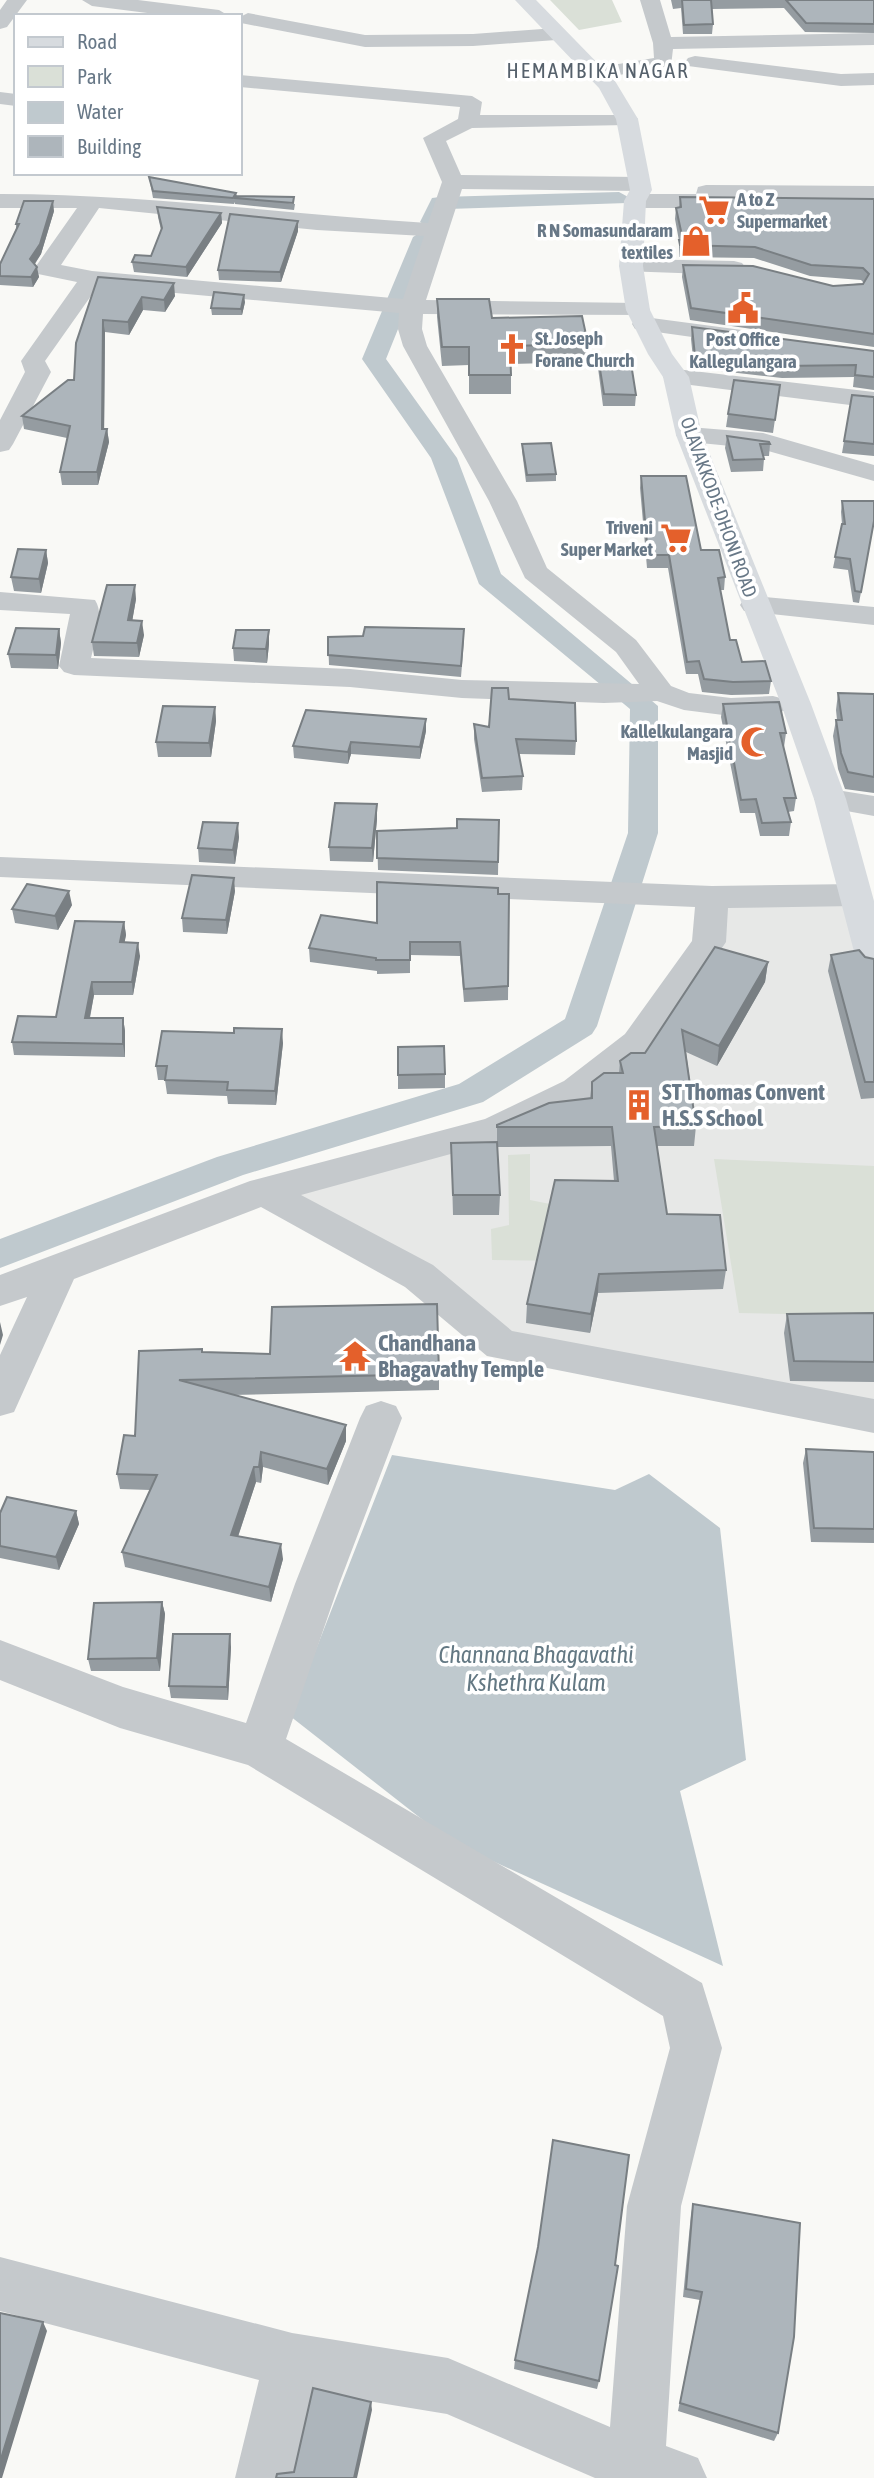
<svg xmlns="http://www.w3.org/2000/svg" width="874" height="2478" font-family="'Asap Condensed',sans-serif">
<rect width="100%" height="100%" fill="#f9f9f6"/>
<path fill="#e7e8e7" d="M855 895 874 963V1416L501 1345 263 1191 577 1090 697 961 712 897Z"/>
<path fill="#dae0d7" d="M550 0H612L622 22 579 30Z
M530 1154V1200L570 1208 569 1261 492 1260 491 1229 509 1225 508 1155Z
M714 1159 874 1166V1316L739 1313Z"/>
<path fill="#bfc9ce" d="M392 1455 615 1490 649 1474 720 1528 746 1760 680 1791 723 1966 451 1842 290 1716Z"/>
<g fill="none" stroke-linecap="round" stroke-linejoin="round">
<path fill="#bfc9ce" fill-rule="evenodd" d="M619 192 630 198 627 203 448 209 439 227 431 229 420 222 432 198 440 197Z
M424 230 435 237 386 359 457 458 501 574 658 706V833L597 1026 592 1034 483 1102 243 1175 0 1268V1239L217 1157 459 1084 565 1019 628 833 630 709 479 584 431 458 362 359 413 237Z"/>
<path fill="#c5c9cc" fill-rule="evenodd" d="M7 0H27L7 27 0 29V10Z
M82 0H138L219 10 229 16H171L92 6Z
M640 0H660L671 37 874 33V45L673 49 671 66 596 79 589 77 586 73 589 69 654 58 653 43Z
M248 13 365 35 473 34 556 28 566 34 556 40 473 46 365 47 241 23 240 17Z
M695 56 841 74 874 73V85L841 86 688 66 685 62 688 58Z
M240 75 472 96 482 102 480 115H634L638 119 634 123 627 125 472 128 446 141 461 175 639 177 650 184 639 191 462 189 426 300 638 303 647 305 650 310 647 315 423 314 422 329 427 346 517 501 547 568 636 640 671 686 689 693 731 698 773 696 784 699 788 705 784 711 731 716 684 710 657 701 604 703 462 698 350 687 74 675 64 672 59 666 70 614 0 610V592L95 600C105 615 95 641 91 658L350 669 462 680 639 684 616 652 525 578 489 501 403 346 398 329 399 313 98 286 45 361 51 372 13 444 9 450 0 452V420L25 372 21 361 77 282 38 274 34 269 77 208H0V194C143 194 285 214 428 223L442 182 423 138 458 119 460 107 240 87ZM99 208 317 230 424 236 403 299 92 271 61 265Z
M0 92 16 94V106L0 104Z
M706 185 874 186V200L741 199 739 206 731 208H635L624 201 635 194H696L698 187Z
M631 259 734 261 742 263 746 268 742 273 734 275 623 271 619 266 623 261Z
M644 317 742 330 751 332 754 337 751 342 742 344 635 329 632 324 635 319Z
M676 369 874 392V408L667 382 663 377 667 372Z
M689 427 763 433 874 465V481L761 449 680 441 676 435 680 429Z
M754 596 874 607V625L744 611 740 605 744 599Z
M830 789 874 796V816L819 806 814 799 819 792Z
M0 857 712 886 855 884 867 887 872 895 867 903 855 906 728 908 726 942 651 1052 590 1099 509 1138 301 1195 433 1265 512 1331 874 1399V1433L487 1356 405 1287 261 1207 74 1279 14 1412 0 1416V1355L27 1297 0 1306V1275L250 1181 485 1119 564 1081 625 1034 692 941 695 907 0 877Z
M381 1401 396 1406 402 1418 339 1584 286 1739 702 1983 722 2048 681 2206 666 2446 698 2458 707 2478H595L447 2414 313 2392 293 2478H235L259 2380 0 2311V2257L292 2333 448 2358 610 2427 627 2206 670 2048 663 2016 248 1765 120 1728 0 1680V1640L123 1687 246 1723 295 1584 360 1418 366 1406Z"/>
<path fill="#d7dbdf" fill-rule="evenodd" d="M515 0H536L615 81 638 119 652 190 646 201 643 266 650 310 672 354 689 377 702 435 811 704 846 799 874 901V974L862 971 857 963 814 799 781 704 676 435 663 377 648 354 626 310 619 266 624 201 630 190 616 119 599 88Z"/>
</g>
<path fill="#959ca1" d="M671 0H874V33L805 32 784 8 712 9 713 24 712 34H683L681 8 673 9Z
M149 177 236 193 237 196 295 204 294 210 235 204V202L234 204 153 198Z
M680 197 874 199V347L690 320 682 277 683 265 833 286 864 283 861 280 810 276 754 258 679 257V241L675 219 676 208H679Z
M157 207 221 213 222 223 187 277 134 272 132 262 151 256 161 230 158 217Z
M54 211 41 254 35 264 39 277 33 287 0 285V264L16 229V224Z
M298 221V231L281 282 219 280 218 270Z
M98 277 175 296 165 312 143 310 129 335 105 332 104 429H107L109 442 98 485H62L60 472 67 438 24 429 22 416 74 380Z
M437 299 492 318 588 344 587 362 511 364V394H469V365L442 366 437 317Z
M245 302 242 315H212L211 308Z
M692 327 874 351V390L853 387 854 377 782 378 694 368 691 339Z
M598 357 636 395 635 406H603L598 368Z
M780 385 773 433 726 427 728 414Z
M852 395 874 397V456L842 453Z
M727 436 770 444 769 456H764V459L763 471 731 472 725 448Z
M522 444 556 474V481L526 482 522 451Z
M641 476 701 550 725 577 724 590H720L730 640 742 662 771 681 769 694 731 695 702 692 698 674H686L668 568H647L640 488Z
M842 501 874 522 859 603 853 602 848 570 833 568 842 524 841 512Z
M46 550 48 563 41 593 14 591 11 577Z
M136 599 132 621 144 635 139 657 94 656 92 642Z
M59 629 61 643 58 669 11 668 8 654Z
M269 630V644L267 663 234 661 233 648Z
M328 637 464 640 461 677 329 665Z
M838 693 874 694V793L845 789 838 769 833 736 836 720H837L836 710Z
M509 699 576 741 575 755 519 754 523 776 522 790 482 792 474 739V724L489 727Z
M723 704 786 733 784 747H783L796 798 794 811 788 812 791 822 789 836H760L755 813H740L721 717Z
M215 707 216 721 211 757H158L156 742Z
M426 719V731L420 759 351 754 348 764 294 758 293 746Z
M377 819 373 862 330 861 329 847Z
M499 820 498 875 378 870 377 831 457 828Z
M239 837 235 864 199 862 198 848Z
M235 891 227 934 183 932 182 918Z
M498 894H509L508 1000 464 1002 460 956 410 955V973L377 974V971L310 962 309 948 377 923Z
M72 905 58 930 15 923 12 909Z
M124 922 126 935 124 943 140 956 133 995H94L90 1018H123L125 1031V1057L14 1055 12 1042 56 1017Z
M831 955 874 959V1098L861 1099 828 971Z
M768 962 765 982 717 1066 686 1052 696 1126 694 1146H657L667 1214 726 1270 723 1289 598 1293 590 1333 526 1323 527 1304 614 1181 611 1146 497 1147 500 1195 499 1215H453L451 1143 497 1142V1125L590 1098 592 1082 619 1073 620 1061 645 1053Z
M283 1043 276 1105 228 1104 227 1096 167 1094 165 1080H158L156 1066Z
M398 1047 445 1074V1088L398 1089Z
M874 1313V1382L790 1381 784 1333 787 1314Z
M202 1352 439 1374V1390L232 1395 346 1441 328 1485 263 1467 261 1483 256 1482 238 1537 283 1559 271 1602 125 1567 122 1552 150 1490 120 1489 117 1474 135 1436Z
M806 1449 874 1452V1543L811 1542 803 1463Z
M76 1511 79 1524 59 1570 0 1558V1513Z
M162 1602 165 1614 160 1671H91L88 1659Z
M231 1647 228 1700 171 1698 169 1686Z
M693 2204 778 2433 774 2441 678 2411 700 2300 683 2297 691 2214Z
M515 2360 599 2381 597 2389 514 2369Z"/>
<path fill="#797f83" d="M53 201 54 211 41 254 31 269 30 259Z
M221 213 222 223 187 277 186 267Z
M298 221V231L281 282 280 272Z
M37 267 39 277 33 287 31 277Z
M174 283 175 296 165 312 164 300Z
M244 295 245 302 242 315 241 309Z
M142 297 143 310 129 335 128 322Z
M103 320 105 332 104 442 102 429Z
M107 429 109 442 98 485 97 472Z
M46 550 48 563 41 593 39 579Z
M135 585 136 599 130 634 128 620Z
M142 621 144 635 139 657 137 643Z
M59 629 61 643 58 669 56 655Z
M269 630V644L267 663 266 649Z
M215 707 216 721 211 757 209 743Z
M426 719V731L420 759V747Z
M351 742V754L348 764V752Z
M377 804V819L373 862 372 848Z
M238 823 239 837 235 864 233 850Z
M234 878 235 891 227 934 226 920Z
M69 891 72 905 58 930 55 916Z
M124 922 126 935 122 956 120 942Z
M138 943 140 956 133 995 132 982Z
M768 962 765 982 717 1066 719 1046Z
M92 982 94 995 87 1031 85 1018Z
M123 1018 125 1031V1057L123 1044Z
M282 1029 283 1043 276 1105 275 1091Z
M599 1274 598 1293 590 1333 591 1314Z
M0 1322 3 1335 0 1345Z
M346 1425V1441L328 1485 327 1469Z
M261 1452 263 1467 261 1483 259 1467Z
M254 1467 256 1482 233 1551 231 1535Z
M76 1511 79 1524 59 1570 56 1557Z
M281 1544 283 1559 271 1602 269 1587Z
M162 1602 165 1614 160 1671 157 1658Z
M230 1634 231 1647 228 1700 227 1687Z
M43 2322 47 2331 2 2478H0V2462Z
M371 2402 372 2410 357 2478H354Z"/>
<path fill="#adb5bb" stroke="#797f83" stroke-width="2" d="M682 0H711L713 24 684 25Z
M786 0H874V24L806 23Z
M149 177 236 193 233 198 153 191Z
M235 196 294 197 293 203 235 198Z
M680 197 874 199V334L691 308 683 265 753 266 833 286 863 284 869 274 863 268 811 265 755 247 680 245 679 240H683L676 208 681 207Z
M24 201H53L40 244 30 259 37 267 31 277 0 276V264L19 224H16Z
M157 207 221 213 186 267 132 262 135 255 151 256 162 228Z
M230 214 298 221 280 272 218 270Z
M98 277 174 283 164 300 142 297 128 322 103 320 102 429H107L97 472H60L70 426 22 416 68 380H74L76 343Z
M214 292 244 295 241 309 211 308Z
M437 299H489L492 318 582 316 588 344 510 346 511 375H469V347H442Z
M692 327 874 351V377L855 375 856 365 783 366 695 356Z
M598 357H630L636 395 604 394Z
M734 380 780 385 775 420 728 414Z
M852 395 874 397V444L844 441Z
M727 436 769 442 770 444H760L764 459 733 460Z
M551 443 556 474 527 475 522 444Z
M641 476H686L701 550H719L725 577 718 578 730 640H736L742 662 765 661 771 681 733 682 704 679 699 661 687 662 669 555H648Z
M842 501H874V521L861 592 855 591 850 559 835 557 842 524H845Z
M18 549 46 550 39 579 11 577Z
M107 585H135L128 620 142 621 137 643 92 642Z
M365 627 464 629 461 666 328 655V637L363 636Z
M16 628 59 629 56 655 8 654Z
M236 630H269L266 649 233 648Z
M492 688H508L509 699 575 703 576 741 516 739 523 776 482 778 474 724 489 727Z
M838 693 874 694V777L848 772 841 753 836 720H842Z
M779 702 786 733H780L796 798H784L791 822 762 823 756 799 741 800 723 704Z
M163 706 215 707 209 743 156 742Z
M306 710 426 719 420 747 351 742 348 752 293 746Z
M335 803 377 804 372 848 329 847Z
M457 819 499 820 498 862 377 858V831L457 828Z
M203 822 238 823 233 850 198 848Z
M192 875 234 878 226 920 182 918Z
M377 882 498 888V894H509L508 986 464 989 460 942H410V960H376V958L309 948 321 915 377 923Z
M27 884 69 891 55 916 12 909Z
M75 921 124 922 120 942 138 943 132 982H92L85 1018H123V1044L12 1042 18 1016 56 1017Z
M715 947 768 962 719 1046 682 1030 696 1126 654 1127 667 1214 720 1215 726 1270 599 1274 591 1314 527 1304 555 1180 618 1181 612 1127H497V1125L549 1103 592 1098V1082L604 1073H623L620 1061 631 1053H645Z
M859 950 865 957 874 959V1082H865L831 955Z
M234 1028 282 1029 275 1091 227 1090 228 1082 165 1080 167 1066H156L162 1031 234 1033Z
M444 1046 445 1074 398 1075V1047Z
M497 1142 500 1195H453L451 1143Z
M437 1304 439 1374 179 1380 346 1425 327 1469 261 1452 259 1467H254L231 1535 281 1544 269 1587 122 1552 157 1475 117 1474 124 1435 135 1436 139 1351 202 1349V1352L270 1354 272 1307Z
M874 1313V1362L794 1361 787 1314Z
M806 1449 874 1452V1529L814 1528Z
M7 1497 76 1511 56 1557 0 1546V1513Z
M162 1602 157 1658 88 1659 94 1603Z
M173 1634H230L227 1687 169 1686Z
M553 2140 629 2155 615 2265 618 2266 599 2381 515 2360 538 2247Z
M693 2204 800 2223 794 2337 778 2433 680 2403 702 2292 686 2289Z
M0 2313 43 2322 0 2462Z
M313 2388 371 2402 354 2478H276L277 2474 294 2472Z"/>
<defs>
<symbol id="supermarket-bare" viewBox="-9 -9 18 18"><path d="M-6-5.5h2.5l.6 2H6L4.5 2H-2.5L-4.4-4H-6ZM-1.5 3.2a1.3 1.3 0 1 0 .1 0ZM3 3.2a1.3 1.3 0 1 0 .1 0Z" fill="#e4602b" stroke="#fff" stroke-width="2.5" paint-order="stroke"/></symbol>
<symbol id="shop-bare" viewBox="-9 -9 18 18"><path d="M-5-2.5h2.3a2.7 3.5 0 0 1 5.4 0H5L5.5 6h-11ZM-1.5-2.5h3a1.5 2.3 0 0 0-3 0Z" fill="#e4602b" stroke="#fff" stroke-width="2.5" paint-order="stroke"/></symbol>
<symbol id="civic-bare" viewBox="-9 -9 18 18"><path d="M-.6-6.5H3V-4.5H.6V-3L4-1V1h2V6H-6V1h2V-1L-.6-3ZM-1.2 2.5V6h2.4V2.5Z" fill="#e4602b" stroke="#fff" stroke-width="2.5" paint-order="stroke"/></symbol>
<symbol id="church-bare" viewBox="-9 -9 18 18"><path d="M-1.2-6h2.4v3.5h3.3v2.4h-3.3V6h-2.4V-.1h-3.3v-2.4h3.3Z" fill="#e4602b" stroke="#fff" stroke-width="2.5" paint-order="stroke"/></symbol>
<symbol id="mosque-bare" viewBox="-9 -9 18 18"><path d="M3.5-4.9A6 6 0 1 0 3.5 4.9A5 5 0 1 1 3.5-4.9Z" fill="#e4602b" stroke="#fff" stroke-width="2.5" paint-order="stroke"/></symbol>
<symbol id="building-bare" viewBox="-9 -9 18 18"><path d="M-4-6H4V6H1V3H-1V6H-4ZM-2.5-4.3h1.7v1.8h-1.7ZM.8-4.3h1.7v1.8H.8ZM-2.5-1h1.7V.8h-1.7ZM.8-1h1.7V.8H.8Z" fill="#e4602b" stroke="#fff" stroke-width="2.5" paint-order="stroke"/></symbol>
<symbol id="temple-bare" viewBox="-9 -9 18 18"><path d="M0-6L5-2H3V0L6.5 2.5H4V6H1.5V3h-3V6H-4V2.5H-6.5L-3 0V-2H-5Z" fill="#e4602b" stroke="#fff" stroke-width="2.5" paint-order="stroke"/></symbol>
</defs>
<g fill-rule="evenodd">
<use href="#supermarket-bare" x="692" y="188" width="44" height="44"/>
<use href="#shop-bare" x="674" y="219" width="44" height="44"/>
<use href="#civic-bare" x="721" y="286" width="44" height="44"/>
<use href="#church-bare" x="490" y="327" width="44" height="44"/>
<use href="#supermarket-bare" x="654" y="516" width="44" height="44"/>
<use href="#mosque-bare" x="734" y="720" width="44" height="44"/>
<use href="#building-bare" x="617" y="1083" width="44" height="44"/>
<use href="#temple-bare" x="333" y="1334" width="44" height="44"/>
</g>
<g text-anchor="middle" stroke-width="7" stroke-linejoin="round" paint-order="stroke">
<g font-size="19" font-weight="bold" fill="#687887" stroke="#fff" text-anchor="end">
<text x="737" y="206" text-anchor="start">A to Z<tspan x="737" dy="22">Supermarket</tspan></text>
<text x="673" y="237">R N Somasundaram<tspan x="673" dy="22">textiles</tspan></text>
<text x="535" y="345" text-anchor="start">St. Joseph<tspan x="535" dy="22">Forane Church</tspan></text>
<text x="743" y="346" text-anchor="middle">Post Office<tspan x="743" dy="22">Kallegulangara</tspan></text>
<text x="653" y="534">Triveni<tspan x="653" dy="22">Super Market</tspan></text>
<text x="733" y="738">Kallelkulangara<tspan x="733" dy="22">Masjid</tspan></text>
</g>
<g font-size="19" fill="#687887" stroke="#fff">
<text transform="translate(719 507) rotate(70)" y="7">OLAVAKKODE-DHONI ROAD</text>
</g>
<g font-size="21" letter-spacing="2" fill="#56616c" stroke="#fff">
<text x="598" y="78">HEMAMBIKA NAGAR</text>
</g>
<g font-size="23" font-weight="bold" fill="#687887" stroke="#fff" text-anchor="start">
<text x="662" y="1100">ST Thomas Convent<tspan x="662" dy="26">H.S.S School</tspan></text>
<text x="378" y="1351">Chandhana<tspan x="378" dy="26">Bhagavathy Temple</tspan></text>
</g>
<g font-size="24" font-style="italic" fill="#637883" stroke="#fff">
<text x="536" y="1663">Channana Bhagavathi<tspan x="536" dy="28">Kshethra Kulam</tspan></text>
</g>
</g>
<rect x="14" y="14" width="228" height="161" fill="#ffffff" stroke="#c3c9cf" stroke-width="2"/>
<rect x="28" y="37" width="35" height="10" fill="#d7dbdf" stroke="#c3c9cf" stroke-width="2"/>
<text x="77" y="49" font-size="21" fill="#687887">Road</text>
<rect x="28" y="66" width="35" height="21" fill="#dae0d7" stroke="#c3c9cf" stroke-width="2"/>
<text x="77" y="84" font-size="21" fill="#687887">Park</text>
<rect x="28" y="102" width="35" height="21" fill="#bfc9ce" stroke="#c3c9cf" stroke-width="2"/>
<text x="77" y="119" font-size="21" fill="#687887">Water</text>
<rect x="28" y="136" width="35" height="21" fill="#adb5bb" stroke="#c3c9cf" stroke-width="2"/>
<text x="77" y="154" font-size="21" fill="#687887">Building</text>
</svg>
